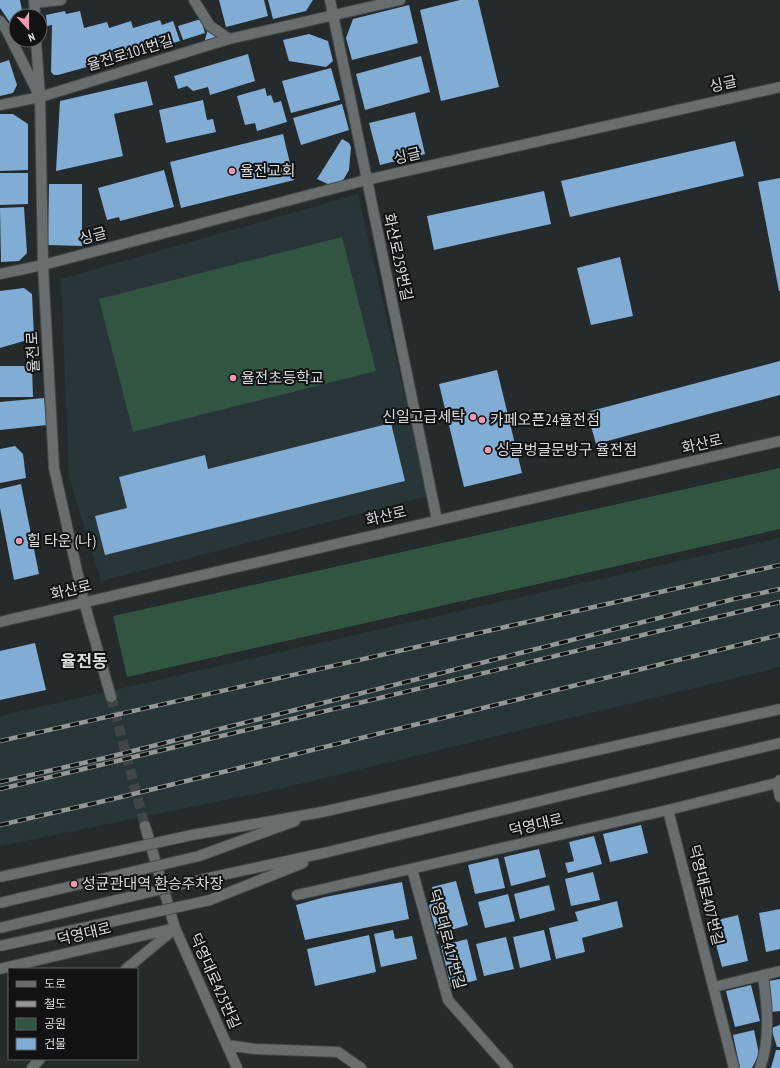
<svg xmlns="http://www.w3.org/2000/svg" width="780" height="1068" font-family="'PT Sans Narrow','Noto Sans KR',sans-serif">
<rect width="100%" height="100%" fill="#252a2c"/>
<path fill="#293639" d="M358 194 428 496 101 581 69 477 61 279Z
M780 538V667L279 789 0 846V716Z"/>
<path fill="#325541" d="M342 237 376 371 133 432 99 299Z
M780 468V529L127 677 113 616Z"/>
<path fill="#81acd3" d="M0 0H20L23 16H16V31L0 8Z
M219 0H264L268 16 226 27Z
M268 0H313L306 11 273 19Z
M460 0H478L499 87 441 101 420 10Z
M409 5 418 43 352 60 346 38 353 19Z
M65 11 66 14 80 11 84 28 107 22 109 28 131 21 133 28 160 20 162 25 173 21 180 41 58 75H54L51 72 52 25 47 26 46 15Z
M201 19 205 33 183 40 178 26Z
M208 29 218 34 219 38 204 43Z
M309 34 328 41 333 61 326 67 289 61 283 40Z
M248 54 255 81 210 95 208 87 193 91 187 86 178 89 174 76Z
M421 56 430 92 365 110 356 74Z
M9 60 17 85 13 93 0 96V63Z
M331 68 340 100 291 113 282 81Z
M147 81 153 105 114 114 123 156 56 171 60 101Z
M265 88 267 96 271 95 274 103 281 101 287 122 257 131 255 123 245 125 237 96Z
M203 100 207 120 213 119 216 132 166 143 159 110Z
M342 104 349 130 301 145 293 118Z
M415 112 425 154 380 165 369 123Z
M0 114H13L28 124V170L0 171Z
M283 134 294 180 181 208 170 162Z
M342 139 349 143 351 147 349 170 342 182 330 185 317 179Z
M735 141 744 176 570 217 561 181Z
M164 170 174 207 120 221 119 217 107 220 98 188Z
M0 173H28V204L0 205Z
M780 178V291H779L758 182Z
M49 184H82V246L48 245Z
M544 191 551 224 434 250 427 216Z
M24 207 27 253 19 261 1 262 0 208Z
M620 257 633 316 591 325 577 268Z
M24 288 32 294 34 338 0 348V291Z
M780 361V395L596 444 587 412Z
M0 366H32L33 397H0Z
M497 370 522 473 464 487 439 384Z
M44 398 47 425 0 430V402Z
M391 423 405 481 105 555 95 516 127 508 119 477 205 455 208 469Z
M15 446 23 454 26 478 0 483V449Z
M21 484 39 574 14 580 0 508V489Z
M35 643 46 690 0 700V651Z
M641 825 648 853 610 862 603 834Z
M594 836 602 864 568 873 565 863 574 861 569 842Z
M539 849 546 877 511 886 504 857Z
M498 858 505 888 475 894 468 865Z
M593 872 600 900 571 906 565 879Z
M456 881 468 925 437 934 429 906 435 896 432 887Z
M402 882 409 919 305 940 296 905 325 897Z
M549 885 555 910 520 919 514 894Z
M508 894 515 921 485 928 478 902Z
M617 901 623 927 582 938 585 952 556 959 549 928 578 921 575 912Z
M780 909V949L766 952 759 913Z
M738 915 748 961 722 967 710 922Z
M393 930 395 939 412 936 417 959 381 967 374 934Z
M544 930 551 960 520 968 513 937Z
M369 935 376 972 315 986 307 949Z
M506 937 514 969 484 976 476 944Z
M467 939 477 980 451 987 441 946Z
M780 979V1011L772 1012 769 981Z
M751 985 760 1021 735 1027 726 991Z
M780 1025V1047H777L771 1028Z
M754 1030 759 1054 752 1068H740L733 1035Z
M776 1050H780V1068H771Z"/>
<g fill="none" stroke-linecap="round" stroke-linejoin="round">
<path stroke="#404546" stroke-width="10" stroke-dasharray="10 5" stroke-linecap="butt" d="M111 697 145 826"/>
<defs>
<path id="minor" d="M34 0 35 16
M194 0 210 26 229 39
M330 0 437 520
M34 3 61 0
M0 21 6 29 38 93
M36 40 40 97 43 265 54 468 84 602 111 697
M0 105 40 97 229 39 400 0
M0 274 43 265 366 180 780 87
M0 622 780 441
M777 783 780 797
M668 810 734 1068
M145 826 175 928 237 1068
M192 835 322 812 780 709
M199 856 295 821
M412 869 448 1000 508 1068
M204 879 328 852 780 743
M297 895 668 810 777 783 780 780
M210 900 303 863
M0 969 175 928
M126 969 172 931
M714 987 780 971
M227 1045 255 1049 338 1052 361 1068
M32 1068 40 1059
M760 1068C771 1038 767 1006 763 975"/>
</defs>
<use href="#minor" stroke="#424748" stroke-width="12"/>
<use href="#minor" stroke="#686e70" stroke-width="10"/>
<defs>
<path id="rail" d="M0 741 780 565
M0 782 105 758 734 599 780 589
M0 789 780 602
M0 825 117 798 780 635"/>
</defs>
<use href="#rail" stroke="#939798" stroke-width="4.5"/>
<use href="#rail" stroke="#101213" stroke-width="3" stroke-dasharray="9" stroke-linecap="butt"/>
<defs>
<path id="minor-bridge" d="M0 877 192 835
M0 903 199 856
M0 928 204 879
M0 946 210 900"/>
</defs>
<use href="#minor-bridge" stroke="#424748" stroke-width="12" stroke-linecap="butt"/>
<use href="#minor-bridge" stroke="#686e70" stroke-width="10"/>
</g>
<g fill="#f29aaf" stroke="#101213" stroke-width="1.5">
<circle cx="232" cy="171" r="4"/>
<circle cx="233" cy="378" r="4"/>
<circle cx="473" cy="417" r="4"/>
<circle cx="482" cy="420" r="4"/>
<circle cx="488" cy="450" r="4"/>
<circle cx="19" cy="541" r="4"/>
<circle cx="74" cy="884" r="4"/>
</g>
<g text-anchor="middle" stroke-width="4" stroke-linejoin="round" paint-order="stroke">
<g font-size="15" fill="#d7dbdc" stroke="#101213">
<text transform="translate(130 53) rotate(-17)" y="5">율전로101번길</text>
<text transform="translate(723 84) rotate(-13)" y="5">싱글</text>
<text transform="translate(407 156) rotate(-13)" y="5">싱글</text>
<text transform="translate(93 236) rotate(-15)" y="5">싱글</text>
<text transform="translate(398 257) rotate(78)" y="5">화산로259번길</text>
<text transform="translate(33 352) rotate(-93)" y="5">율전로</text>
<text transform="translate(702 444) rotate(-13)" y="5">화산로</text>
<text transform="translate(386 516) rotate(-13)" y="5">화산로</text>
<text transform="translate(71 590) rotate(-14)" y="5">화산로</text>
<text transform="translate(536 825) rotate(-13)" y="5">덕영대로</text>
<text transform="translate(706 895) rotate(76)" y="5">덕영대로407번길</text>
<text transform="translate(84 934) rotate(-13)" y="5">덕영대로</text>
<text transform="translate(447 939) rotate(75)" y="5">덕영대로417번길</text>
<text transform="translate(215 981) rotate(66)" y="5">덕영대로425번길</text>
</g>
<g font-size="15" fill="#d7dbdc" stroke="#101213" text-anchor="start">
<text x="240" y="176">율전교회</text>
<text x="241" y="383">율전초등학교</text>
<text x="465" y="422" text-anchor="end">신일고급세탁</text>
<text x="490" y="425">카페오픈24율전점</text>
<text x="496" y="455">싱글벙글문방구 율전점</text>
<text x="27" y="546">힐 타운 (나)</text>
<text x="82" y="889">성균관대역 환승주차장</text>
</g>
<g font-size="17" font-weight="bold" fill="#d7dee0" stroke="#101213">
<text x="84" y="667">율전동</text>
</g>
</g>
<rect x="8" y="968" width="130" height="92" fill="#101213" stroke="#606263"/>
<rect x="16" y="981" width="20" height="6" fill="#686e70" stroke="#606263"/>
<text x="44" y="988" font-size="12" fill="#d7dbdc">도로</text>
<rect x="16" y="1001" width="20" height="6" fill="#939798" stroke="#606263"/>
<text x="44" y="1008" font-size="12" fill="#d7dbdc">철도</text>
<rect x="16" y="1018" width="20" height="12" fill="#325541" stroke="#606263"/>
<text x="44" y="1028" font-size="12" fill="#d7dbdc">공원</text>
<rect x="16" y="1038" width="20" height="12" fill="#81acd3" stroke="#606263"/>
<text x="44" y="1048" font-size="12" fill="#d7dbdc">건물</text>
<g transform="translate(28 28) rotate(159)"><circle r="19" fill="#101213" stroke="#606263"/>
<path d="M0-3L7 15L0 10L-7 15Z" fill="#f29aaf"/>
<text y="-6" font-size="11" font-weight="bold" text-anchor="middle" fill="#d7dbdc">N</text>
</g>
</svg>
